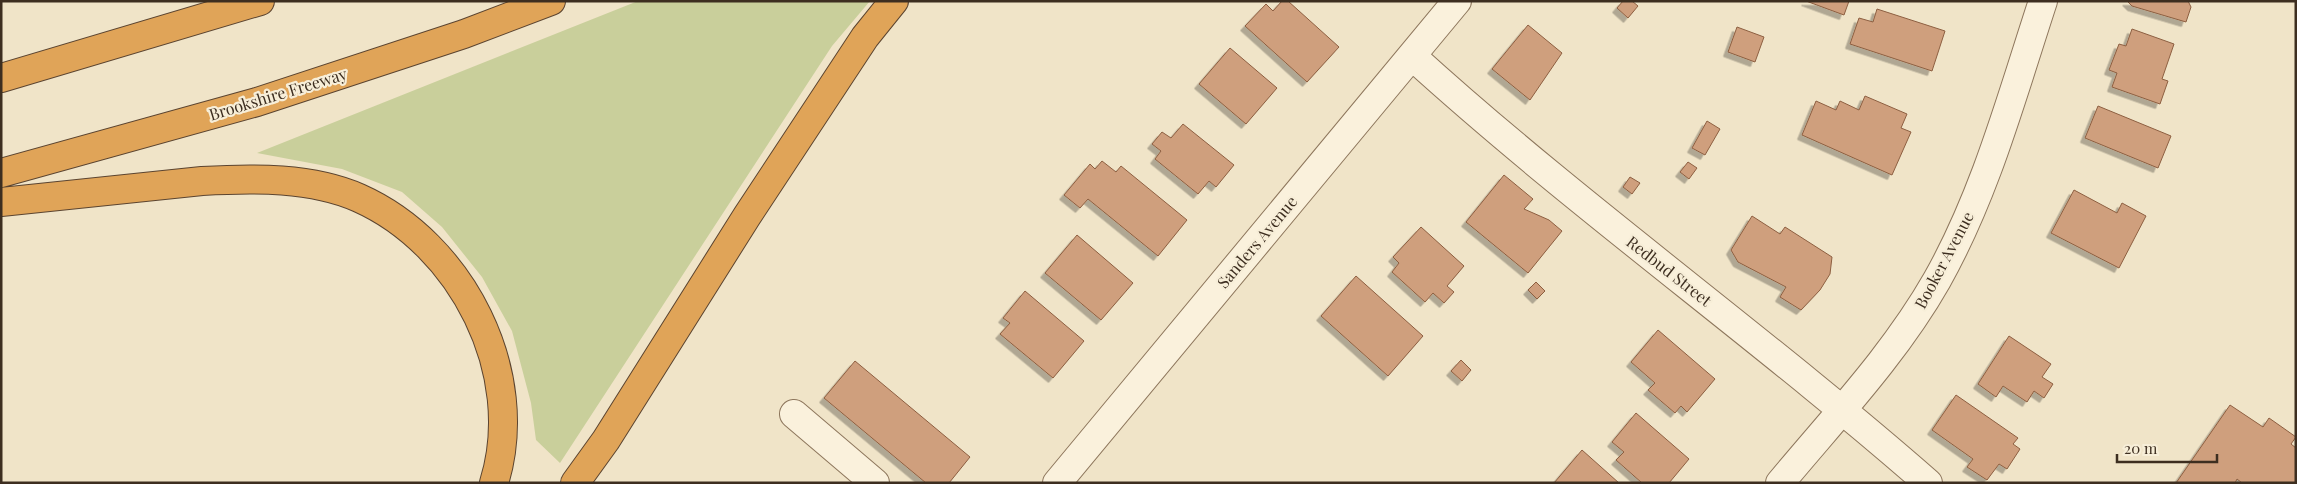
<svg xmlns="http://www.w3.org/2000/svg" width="2297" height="484" font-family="'Playfair Display',serif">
<defs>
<filter id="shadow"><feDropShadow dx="-4.5" dy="4.5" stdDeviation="0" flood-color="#0004"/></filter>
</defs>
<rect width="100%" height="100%" fill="#f0e4c8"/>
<path fill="#c9cf9b" d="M638 1H870L832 46 560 463 536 440 531 403 512 331 482 277 442 227 402 192 342 169 257 153Z"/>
<path fill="#cf9f7d" stroke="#8d5f41" filter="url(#shadow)" d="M1282 1H1288L1339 47 1307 82 1245 26 1266 4 1273 11Z
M1623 1H1632L1638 6 1628 18 1617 8Z
M1806 1H1849L1844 15Z
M2127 1H2188L2191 7 2186 22 2132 6Z
M1877 9 1945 31 1932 71 1850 44 1859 18 1873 22Z
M1528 25 1562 53 1530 100 1492 69Z
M1737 27 1764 37 1755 62 1728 52Z
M2132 29 2174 44 2162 79 2168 81 2160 104 2112 87 2117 73 2109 70 2119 44 2126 46Z
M1230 48 1277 88 1246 124 1199 84Z
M1865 96 1907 114 1901 128 1911 132 1892 175 1802 135 1816 101 1836 110 1840 101 1859 110Z
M2098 106 2171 136 2158 168 2085 138Z
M1707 121 1720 129 1705 155 1692 148Z
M1183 124 1234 165 1216 187 1209 181 1198 194 1155 159 1161 151 1152 144 1162 132 1171 138Z
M1102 161 1116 172 1121 166 1187 220 1158 256 1088 199 1080 208 1064 195 1090 164 1095 169Z
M1688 162 1697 168 1689 179 1680 172Z
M1504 175 1533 199 1524 209 1549 220 1562 231 1528 273 1466 222Z
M1630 177 1640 183 1632 194 1623 187Z
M2074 190 2117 213 2122 203 2146 216 2119 268 2051 233Z
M1752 216 1780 234 1785 227 1832 257 1830 274 1820 290 1801 310 1780 297 1786 287 1738 262 1731 250Z
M1421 227 1464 266 1447 286 1454 292 1444 303 1433 293 1425 302 1392 272 1399 263 1393 257Z
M1077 235 1133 283 1101 320 1045 273Z
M1356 276 1423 336 1388 376 1321 316Z
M1536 282 1545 291 1537 299 1528 290Z
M1025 291 1084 341 1053 378 1000 334 1010 323 1003 318Z
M1658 330 1715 379 1687 412 1681 406 1675 413 1648 390 1655 383 1631 362Z
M2009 336 2051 364 2042 377 2053 384 2044 398 2034 391 2027 402 2003 386 1996 397 1978 384Z
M1461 360 1471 370 1462 381 1451 371Z
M855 361 970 457 949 483H926L824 398Z
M1956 395 2018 438 2013 444 2020 449 2007 469 1999 464 1987 480 1967 467 1973 459 1932 430Z
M2230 405 2263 427 2269 418 2296 437 2291 444 2296 448V483H2242L2237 479 2235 483H2176Z
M1636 413 1689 459 1669 483H1642L1616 460 1624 452 1612 442Z
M1582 450 1619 483H1554Z"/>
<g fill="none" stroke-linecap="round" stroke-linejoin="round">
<defs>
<path id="minor" d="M1412 56C1577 206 1760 336 1928 483
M794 414 875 483
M1057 483 1457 1
M1780 483C1834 418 1895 354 1937 280 1986 193 2012 95 2043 1"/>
<path id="highway" d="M1 78 260 1
M1 173 257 102 464 34 551 1
M1 202 202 181C253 178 312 177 359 198 462 244 528 373 494 483
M575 483 606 440 747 216 865 37 894 1"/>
</defs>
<use href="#minor" stroke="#8d765c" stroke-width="30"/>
<use href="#highway" stroke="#5b4430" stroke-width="30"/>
<use href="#minor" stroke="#faf1dc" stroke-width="28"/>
<use href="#highway" stroke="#e0a458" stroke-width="28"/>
</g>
<g text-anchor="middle" stroke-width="4.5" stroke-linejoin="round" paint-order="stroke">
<g font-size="16" fill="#3d2e20" stroke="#f7eed8">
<text transform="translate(278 94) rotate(-17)" y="6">Brookshire Freeway</text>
<text transform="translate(1257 242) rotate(-50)" y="6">Sanders Avenue</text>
<text transform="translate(1944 260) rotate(-62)" y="6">Booker Avenue</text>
<text transform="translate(1669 271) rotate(38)" y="6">Redbud Street</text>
</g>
</g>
<rect width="2297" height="484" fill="none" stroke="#3d2e20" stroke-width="5"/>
<path d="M2117 454v8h100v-8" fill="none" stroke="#3d2e20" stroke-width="2.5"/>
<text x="2124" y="454" font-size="15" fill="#3d2e20" stroke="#f7eed8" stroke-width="4" paint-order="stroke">20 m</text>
</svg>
